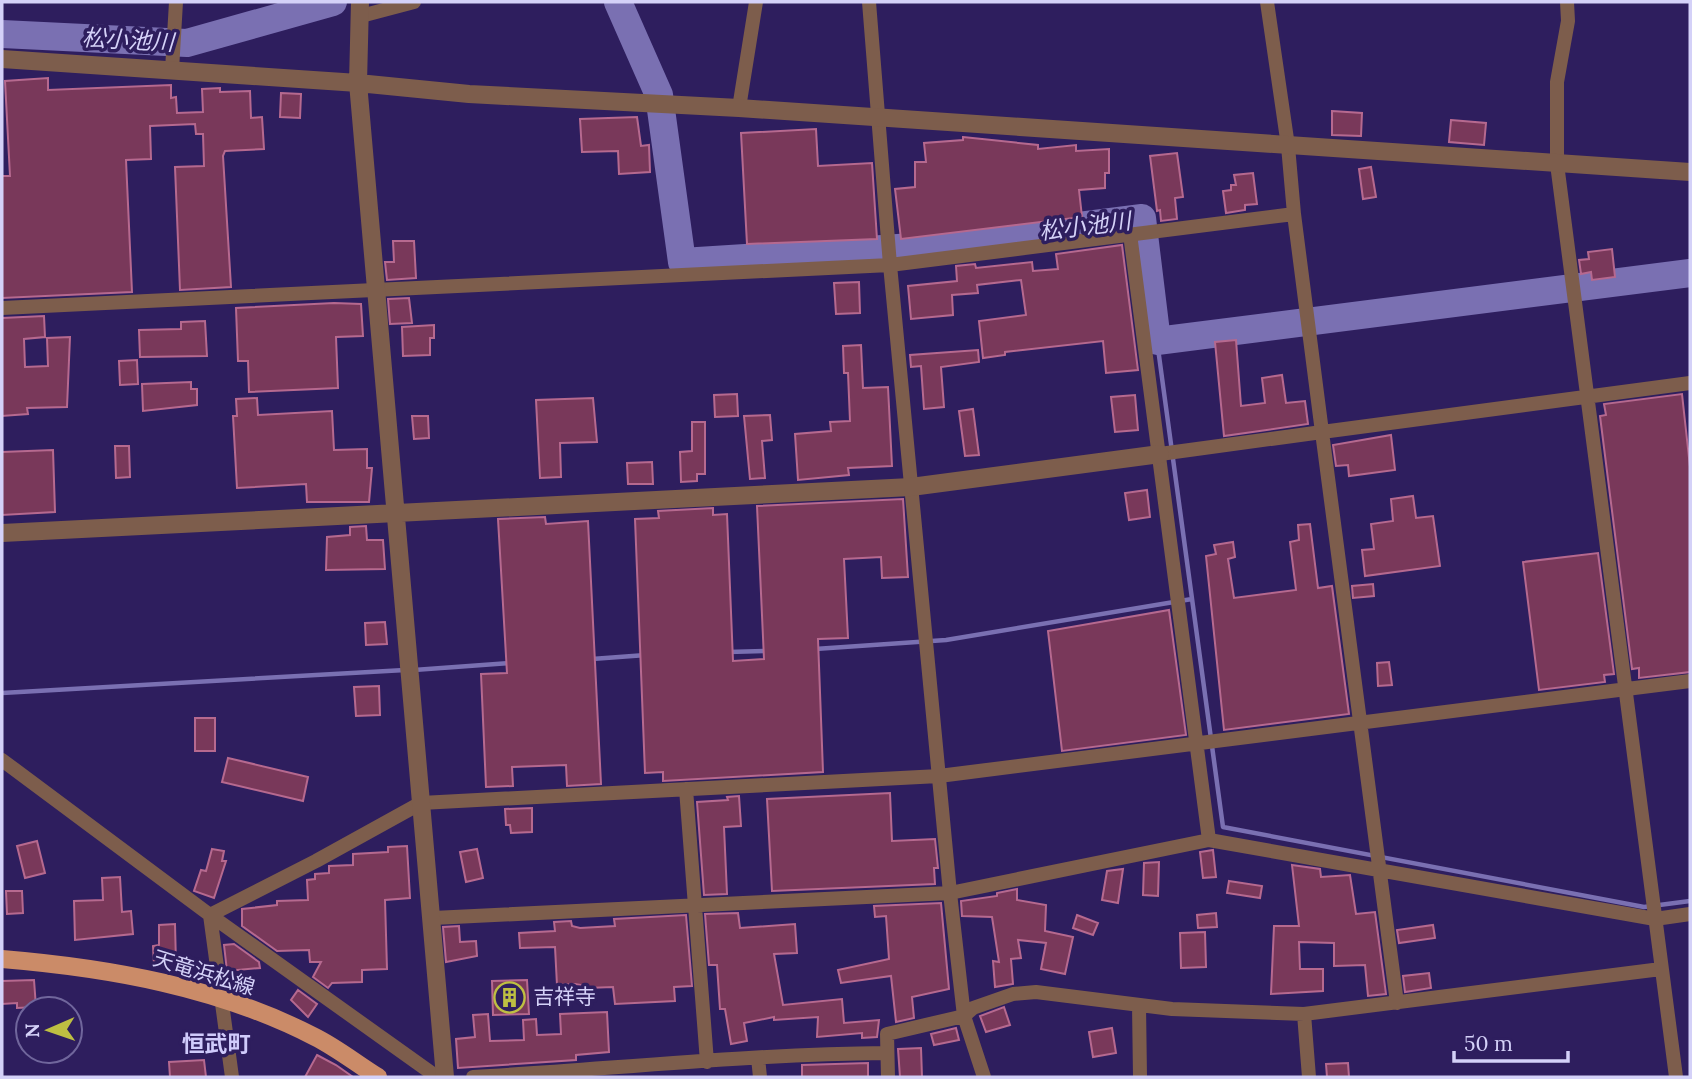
<svg xmlns="http://www.w3.org/2000/svg" width="1692" height="1079" font-family="Lora,'Noto Sans JP',serif">
<rect width="100%" height="100%" fill="#2e1e5e"/>
<g fill="none" stroke-linecap="round" stroke-linejoin="round">
<path stroke="#7a70b2" stroke-width="4.5" d="M1157 341 1223 827 1644 907 1690 901
M815 649 946 640 1192 599
M728 652 768 651
M592 659 646 655
M414 670 510 663
M2 693 405 670"/>
<path stroke="#7a70b2" stroke-width="28" d="M618 2 659 95 682 262 913 247 1142 218 1157 341 1690 273
M2 34 187 43 333 2"/>
</g>
<path fill="#79385a" stroke="#b6698f" stroke-width="2" d="M48 78V90L171 85V98L176 97 177 113 203 112 202 89 220 88V92L250 91 251 118 262 117 264 149 225 151 223 156 231 287 180 290 175 167 204 166 203 134H196L195 124 150 126 151 159 126 160 132 292 2 298V176H10L5 81Z
M281 93 301 94 300 118 280 117Z
M1332 111 1362 113 1361 136 1332 135Z
M637 117 641 146 649 145 650 172 619 174 618 151 582 152 580 119Z
M1451 120 1486 123 1484 145 1449 142Z
M816 129 818 166 872 163 877 239 747 244 741 133Z
M963 137 1038 145V149L1076 145V151L1109 149V173H1105V188L1079 190 1082 217 901 239 895 189 915 187V162H926L924 143 963 140Z
M1177 153 1183 197 1175 198 1177 219 1161 221 1160 210 1157 211 1150 156Z
M1371 167 1376 197 1363 199 1359 169Z
M1253 173 1257 204 1245 205V210L1226 213 1223 191 1231 190V185H1236L1234 175Z
M393 241H414L416 278 387 280 385 262H394Z
M1122 245 1138 370 1106 373 1103 341 1005 352V355L983 358 979 321 1026 315 1021 280 977 285 978 293 952 295 953 315 911 319 908 286 957 281 956 266 975 264 976 268 1032 262 1033 271 1058 269 1056 254Z
M1612 249 1615 277 1592 280 1591 272 1581 274 1579 260 1589 259 1588 252Z
M859 282 860 313 836 314 834 283Z
M409 298 412 323 390 324 388 299Z
M334 303 361 304 363 336 336 337 338 388 249 392 248 361H238L236 308Z
M44 316 45 337 24 339 25 367 48 366 47 338 70 337 67 407 27 408 28 414 2 416V318Z
M205 321 207 356 140 357 139 330 181 329V322Z
M434 325V338H430V355L403 356 402 327Z
M1236 340 1241 406 1265 403 1262 378 1282 375 1286 403 1305 401 1308 424 1224 436 1215 342Z
M861 345 863 388 888 387 892 466 848 468 849 475 798 480 795 434 831 431 830 422 850 421 848 373H844L843 346Z
M978 350 979 362 941 367 944 407 924 409 921 366 911 367 910 355Z
M137 360 138 384 120 385 119 361Z
M191 382V389H197V405L143 411 142 384Z
M737 394 738 416 715 417 714 395Z
M1682 394 1690 467V672L1639 678V668L1632 669 1600 416 1606 415 1604 404Z
M1135 395 1138 430 1115 432 1111 397Z
M257 398 258 415 332 411 334 450 367 449V468H372L369 502H307L306 484 237 488 233 416H237L236 399Z
M593 398 597 442 560 443 561 477 540 478 536 400Z
M973 409 979 455 965 456 959 411Z
M770 415 772 440 762 441 765 478 750 479 744 416Z
M412 416H428L429 438 414 439Z
M692 422H705V474H697V481L681 482 680 452 692 451Z
M1391 435 1395 470 1349 476 1348 465 1336 466 1333 445Z
M115 446H129L130 477 116 478Z
M53 450 55 512 2 515V452Z
M652 462 653 484H628L627 463Z
M1147 490 1150 517 1129 520 1125 493Z
M1413 496 1416 518 1433 516 1440 566 1365 576 1362 550 1374 549 1371 524 1393 521 1391 499Z
M903 499 908 577 882 578 881 557 844 559 848 638 818 639 823 772 663 781V772L645 773 635 519 659 518 658 511 713 508V515L727 514 733 661 764 659 757 506Z
M545 517 546 524 588 521 601 784 567 786 566 765 512 767 513 786 486 787 481 674 507 673 498 519Z
M1310 524 1318 588 1332 586 1349 714 1224 730 1206 556 1216 554 1214 545 1233 542 1235 557 1228 559 1234 598 1296 590 1290 542 1299 540 1298 525Z
M366 526 367 540H383L385 569 326 570 327 537 350 535V527Z
M1598 553 1614 674 1604 675 1605 682 1539 690 1523 562Z
M1373 584 1374 596 1353 598 1352 586Z
M1169 610 1186 735 1062 751 1048 631Z
M385 622 387 644 366 645 365 623Z
M1389 662 1392 685 1378 686 1377 663Z
M379 686 380 715 356 716 354 687Z
M195 718H215V751H195Z
M228 758 308 777 303 801 222 782Z
M890 793 892 841 935 839 938 868H934L935 884 772 891 767 799Z
M739 796 741 826 724 827 727 894 704 895 697 802 728 800 727 797Z
M532 808V832L511 833 510 825H506L505 809Z
M37 841 45 873 25 878 17 846Z
M407 846 410 898 385 900 387 969 362 970V982L332 983 328 988 313 977 321 962H310L309 950 277 951 242 926V909L277 905V901L308 900 307 880 315 879V874L329 873V866L353 865V854L388 852V847Z
M212 849 224 851 222 861H226L214 898 194 891 201 870 206 871Z
M477 849 483 878 466 882 460 852Z
M1213 850 1216 877 1203 878 1200 852Z
M1159 862 1158 896 1143 895 1144 863Z
M1292 865 1320 869 1321 877 1350 875 1356 914 1375 912 1386 994 1368 996 1365 965 1334 966V943L1299 942 1300 969H1323V991L1271 994 1274 926H1299Z
M1123 869 1118 903 1102 900 1107 871Z
M120 877 122 912 131 911 133 934 75 940 74 901 103 900 102 878Z
M1229 881 1262 886 1260 898 1227 893Z
M1017 889V900L1046 905 1045 931 1073 937 1065 974 1041 969 1046 943 1018 940 1021 958 1011 959 1013 984 995 987 993 961 999 962 992 917 962 916 961 901 997 896V893Z
M6 891H22L23 913 7 914Z
M941 903 949 989 912 997 914 1018 896 1022 891 976 841 983 838 970 889 959 886 916 875 917 874 906Z
M738 913 740 928 795 924 797 953 774 954 783 1005 842 999 844 1023 879 1020 877 1037 862 1038V1033L817 1037 818 1017 774 1020V1017L744 1023 747 1041 731 1044 725 1009H720L717 965H709L705 914Z
M1216 913 1217 927 1198 928 1197 915Z
M686 915 692 986 674 987 675 1001 615 1004 613 987 587 988V986L575 984 557 985 555 947 520 948 519 933 555 931 554 922 571 921 572 926 580 928 615 926 614 919Z
M1077 915 1098 923 1093 935 1073 928Z
M175 924 176 964 154 965 153 946 159 945V925Z
M1433 925 1435 938 1399 943 1397 930Z
M459 926 460 942 476 941 477 956 446 962 443 927Z
M1205 932 1206 967 1181 968 1180 933Z
M234 944 259 962 260 968 227 971 224 945Z
M1429 973 1431 988 1405 992 1403 976Z
M34 980 36 1007 17 1008V1003L2 1004V981Z
M527 980 529 1014 493 1015 492 981Z
M298 990 317 1004 308 1017 291 1000Z
M1004 1007 1010 1025 986 1032 980 1016Z
M607 1012 609 1052 576 1055V1060L458 1068 456 1039 475 1037 473 1015 488 1014 490 1041 524 1040 523 1020 536 1019 537 1035 561 1034 560 1014Z
M956 1028 959 1040 934 1045 931 1034Z
M1112 1028 1116 1053 1093 1057 1089 1032Z
M921 1048 922 1077H900L898 1049Z
M317 1055 336 1065 353 1077H305Z
M204 1060 206 1077H170L169 1062Z
M868 1063V1077H802V1065Z
M1348 1063 1349 1077H1327L1326 1064Z"/>
<g fill="none" stroke-linecap="round" stroke-linejoin="round">
<path stroke="#7d5d4c" stroke-width="14" d="M869 2 890 265 950 893 964 1016 984 1077
M1567 2 1568 21 1557 82V164L1676 1077
M361 16 414 2
M172 70 176 2
M739 108 756 2
M1130 234 1209 840
M2 308 890 265 1294 214 1288 146 1267 2
M1160 454 1322 432 1294 214
M2 760 210 915 437 1077
M686 789 707 1062
M433 918 950 893 1209 840 1655 919 1690 914
M1397 1003 1322 432 1690 383
M1139 1005 1140 1077
M758 1058 760 1077
M232 1077 210 915 316 861 421 803 939 776 1690 681
M473 1077C611 1069 749 1054 887 1053
M888 1077 887 1034 964 1016 973 1008 1013 994 1036 992 1172 1009 1304 1014
M1309 1077 1304 1014 1661 969"/>
<path stroke="#7d5d4c" stroke-width="18" d="M360 2 358 83 445 1077
M2 59 358 83 469 94 739 108 1690 172
M2 533 911 487 1160 454"/>
<path stroke="#cb8b68" stroke-width="18" d="M2 959C110 968 218 987 315 1037 337 1048 357 1064 378 1077"/>
</g>
<defs>
<symbol id="building-ring" viewBox="-11 -11 22 22"><circle r="9.5" fill="#2e1e5e" stroke="#bebf42" stroke-width="1.5"/><path d="M-4-6H4V6H1V3H-1V6H-4ZM-2.5-4.3h1.7v1.8h-1.7ZM.8-4.3h1.7v1.8H.8ZM-2.5-1h1.7V.8h-1.7ZM.8-1h1.7V.8H.8Z" fill="#bebf42"/></symbol>
</defs>
<g fill-rule="evenodd">
<use href="#building-ring" x="492" y="980" width="35" height="35"/>
</g>
<g text-anchor="middle" stroke-width="7" stroke-linejoin="round" paint-order="stroke">
<g font-size="21" fill="#d4d1f8" stroke="#2e1e5e">
<text transform="translate(204 973) rotate(17)" y="7">天竜浜松線</text>
</g>
<g font-size="21" fill="#d4d1f8" stroke="#2e1e5e" text-anchor="start">
<text x="533" y="1004">吉祥寺</text>
</g>
<g font-size="23" font-style="italic" fill="#d5d2f8" stroke="#2e1e5e">
<text transform="translate(128 40) rotate(3)" y="8">松小池川</text>
<text transform="translate(1085 226) rotate(-7)" y="8">松小池川</text>
</g>
<g font-size="23" font-weight="bold" fill="#d0cbfb" stroke="#2e1e5e">
<text x="216" y="1052">恒武町</text>
</g>
</g>
<rect width="1692" height="1079" fill="none" stroke="#d4d1f8" stroke-width="7"/>
<g transform="translate(49 1030) rotate(268)"><circle r="33" fill="#2e1e5e" stroke="#70669c" stroke-width="2"/>
<path d="M0-5L12 26L0 18L-12 26Z" fill="#bebf42"/>
<text y="-10" font-size="19" font-weight="bold" text-anchor="middle" fill="#d4d1f8">N</text>
</g>
<path d="M1454 1051v10h114v-10" fill="none" stroke="#d4d1f8" stroke-width="3.5"/>
<text x="1464" y="1051" font-size="21" fill="#d4d1f8" stroke="#2e1e5e" stroke-width="5" paint-order="stroke">50 m</text>
</svg>
